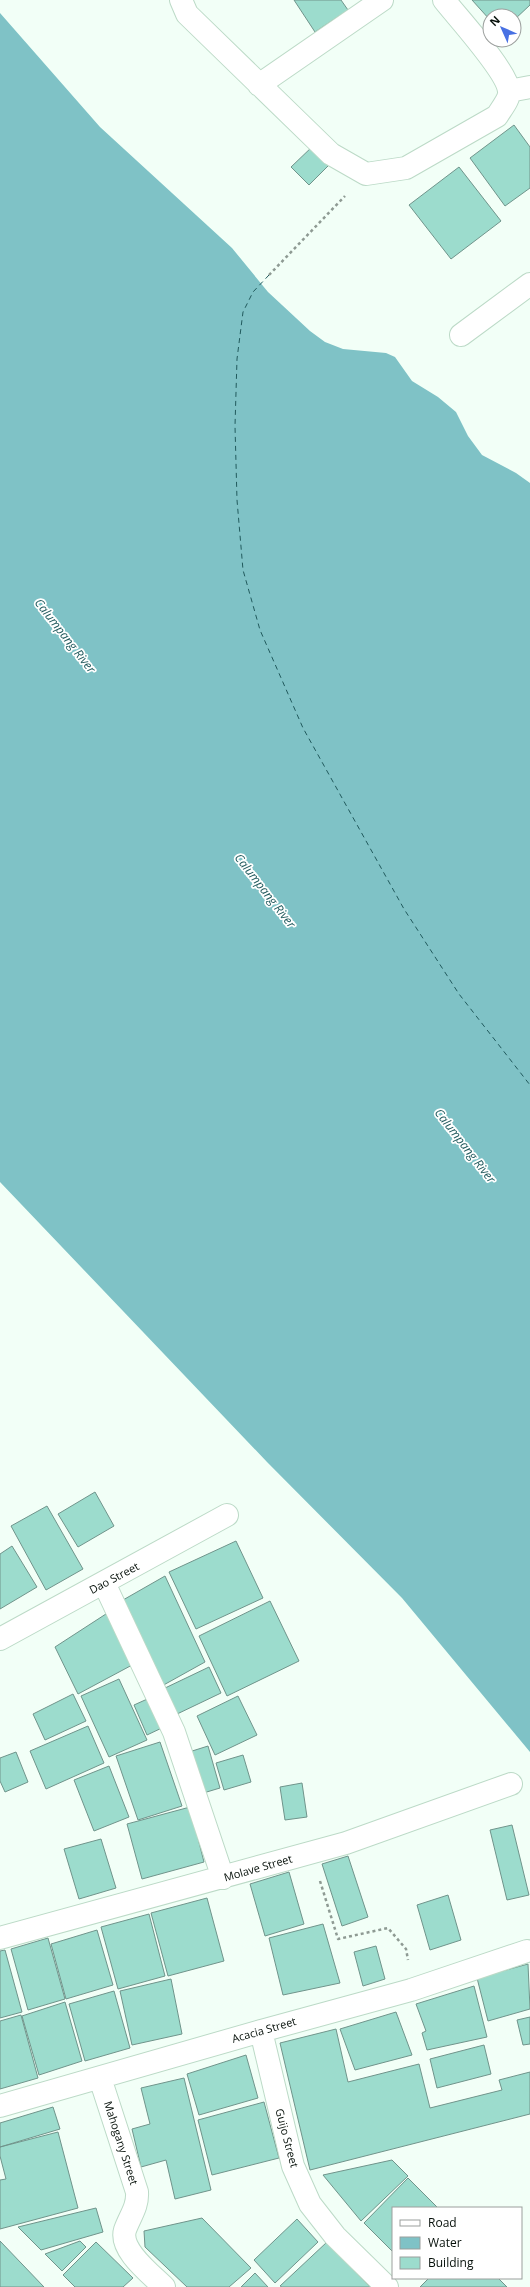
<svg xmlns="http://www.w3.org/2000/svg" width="530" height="2287" font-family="'Open Sans',sans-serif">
<rect width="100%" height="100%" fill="#f2fff7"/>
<path fill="#7fc2c6" d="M0 13 100 127 232 248 268 292 310 331 325 342 343 349 386 353 395 357 412 381 438 397 456 412 468 436 482 455 516 473 530 483V1752L402 1598 267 1462 0 1182Z"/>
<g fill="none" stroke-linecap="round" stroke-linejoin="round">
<path stroke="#215a5d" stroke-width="1" stroke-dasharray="5 4" stroke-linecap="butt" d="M269 275 253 292 243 312 237 359 235 426 237 500 243 570 260 630 303 728 404 909 459 994 530 1085"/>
</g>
<path fill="#9cdccd" stroke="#70948b" d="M294 0H341L348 10 315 32Z
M472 0H530V5L514 20V16H490V20Z
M514 125 530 147V188L505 206 470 158Z
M314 145 331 163 309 185 291 167Z
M459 167 501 221 451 259 409 205Z
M95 1492 114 1526 78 1547 58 1514Z
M47 1506 83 1569 46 1590 11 1526Z
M236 1541 263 1598 196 1629 169 1572Z
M12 1546 37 1587 0 1609V1554Z
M165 1576 205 1662 160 1687 123 1600Z
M270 1601 299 1661 227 1696 199 1636Z
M109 1612 134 1664 78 1694 55 1647Z
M209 1667 221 1693 175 1715 163 1689Z
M119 1679 147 1740 109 1757 81 1696Z
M73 1694 86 1721 45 1740 33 1714Z
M154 1696 166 1726 147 1735 134 1705Z
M238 1696 257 1735 215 1755 197 1716Z
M88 1726 104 1763 46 1789 30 1751Z
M160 1742 182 1806 138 1820 116 1756Z
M208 1746 220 1788 200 1794 189 1752Z
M16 1752 28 1782 5 1792 0 1781V1758Z
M243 1755 251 1782 224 1790 216 1763Z
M109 1766 129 1817 94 1831 74 1780Z
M302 1783 307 1817 285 1820 280 1787Z
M190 1807 204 1862 142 1879 127 1824Z
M512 1825 529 1895 507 1900 490 1830Z
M101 1839 116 1888 79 1899 64 1849Z
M348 1856 368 1917 342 1926 322 1864Z
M289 1872 304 1924 265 1936 250 1884Z
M448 1895 461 1940 430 1950 417 1905Z
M207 1898 224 1961 168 1976 151 1913Z
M149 1914 165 1976 118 1989 101 1927Z
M323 1924 340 1983 283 1995 269 1938Z
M97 1930 113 1985 66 1999 51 1944Z
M48 1938 65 1999 28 2010 11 1949Z
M376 1946 385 1979 363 1986 354 1952Z
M5 1950 22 2012 0 2018V1951Z
M528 1964 530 2009 488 2021 477 1978Z
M171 1979 182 2034 132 2045 120 1991Z
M474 1986 487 2037 427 2050 422 2033 426 2031 416 2004Z
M114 1991 130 2048 85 2061 69 2004Z
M65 2002 82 2061 39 2075 22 2016Z
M396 2012 412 2055 355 2070 340 2029Z
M21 2015 38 2078 0 2089V2021Z
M530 2017V2044L523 2045 517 2020Z
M336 2029 348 2082 419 2064 430 2108 502 2090 499 2080 530 2072V2114L310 2170 280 2043Z
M484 2045 491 2074 437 2088 430 2059Z
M246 2055 258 2098 199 2115 187 2074Z
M184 2078 211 2190 175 2199 166 2160 141 2167 132 2129 150 2124 141 2088Z
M264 2102 279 2158 212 2175 198 2120Z
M53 2107 60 2129 0 2147V2123Z
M58 2132 78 2208 0 2229V2180L6 2179 0 2156V2147Z
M392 2160 408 2176 361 2221 323 2175Z
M408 2178 438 2208H393V2252L364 2223Z
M96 2208 103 2232 41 2250 18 2227Z
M202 2218 251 2268 229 2287H187L145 2247 144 2231Z
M297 2219 318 2242 275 2283 254 2260Z
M0 2241 44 2287H0Z
M80 2241 86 2247 62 2271 45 2254Z
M96 2242 133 2278 123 2287H75L63 2275Z
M327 2242 370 2287H282L280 2286Z
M255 2273 268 2287H241Z
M429 2278H498L507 2287H420Z"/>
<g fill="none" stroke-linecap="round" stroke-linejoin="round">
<defs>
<path id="minor" d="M181 0 187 14 331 154 366 174 406 168 497 116C501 109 510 99 509 91 507 71 458 18 444 0
M259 85 382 0
M509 91 530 87
M461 335 530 284
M104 1583 174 1732 223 1878
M0 1639 227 1515
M0 1938 346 1843 511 1784
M261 2031 293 2166 310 2204 335 2236 387 2287
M100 2078 137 2192C138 2207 130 2216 125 2230 119 2250 151 2274 164 2287
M0 2106 261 2031 411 1990 527 1951"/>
</defs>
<use href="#minor" stroke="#bcdac7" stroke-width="24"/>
<path stroke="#8e9a93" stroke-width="2.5" stroke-dasharray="3 3" stroke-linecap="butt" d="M269 275 345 196
M320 1881 338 1939 388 1928 406 1949 408 1960"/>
<use href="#minor" stroke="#fff" stroke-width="22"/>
</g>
<g text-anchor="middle" stroke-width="3.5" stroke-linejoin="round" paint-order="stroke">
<g font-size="11" fill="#06100a" stroke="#fff">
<text transform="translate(114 1578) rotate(-28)" y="4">Dao Street</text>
<text transform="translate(258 1868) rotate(-16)" y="4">Molave Street</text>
<text transform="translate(264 2030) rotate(-16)" y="4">Acacia Street</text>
<text transform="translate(287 2138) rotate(75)" y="4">Guijo Street</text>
<text transform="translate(121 2143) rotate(72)" y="4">Mahogany Street</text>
</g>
<g font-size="12" font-style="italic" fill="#215a5d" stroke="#fff">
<text transform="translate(65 636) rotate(52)" y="4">Calumpang River</text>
<text transform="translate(265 891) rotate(52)" y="4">Calumpang River</text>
<text transform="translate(465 1146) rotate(52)" y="4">Calumpang River</text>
</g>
</g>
<rect x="392" y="2207" width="130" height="72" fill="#ffffff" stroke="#9b9f9d"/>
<rect x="400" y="2220" width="20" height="6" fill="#ffffff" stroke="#9b9f9d"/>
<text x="428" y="2227" font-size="12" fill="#06100a">Road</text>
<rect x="400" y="2237" width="20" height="12" fill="#7fc2c6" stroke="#9b9f9d"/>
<text x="428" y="2247" font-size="12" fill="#06100a">Water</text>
<rect x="400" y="2257" width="20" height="12" fill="#9cdccd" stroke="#9b9f9d"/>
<text x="428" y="2267" font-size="12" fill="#06100a">Building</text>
<g transform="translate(502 28) rotate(315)"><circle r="19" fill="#ffffff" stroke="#9b9f9d"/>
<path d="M0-3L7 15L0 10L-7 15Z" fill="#4871e3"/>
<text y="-6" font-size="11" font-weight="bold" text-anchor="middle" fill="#06100a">N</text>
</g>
</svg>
